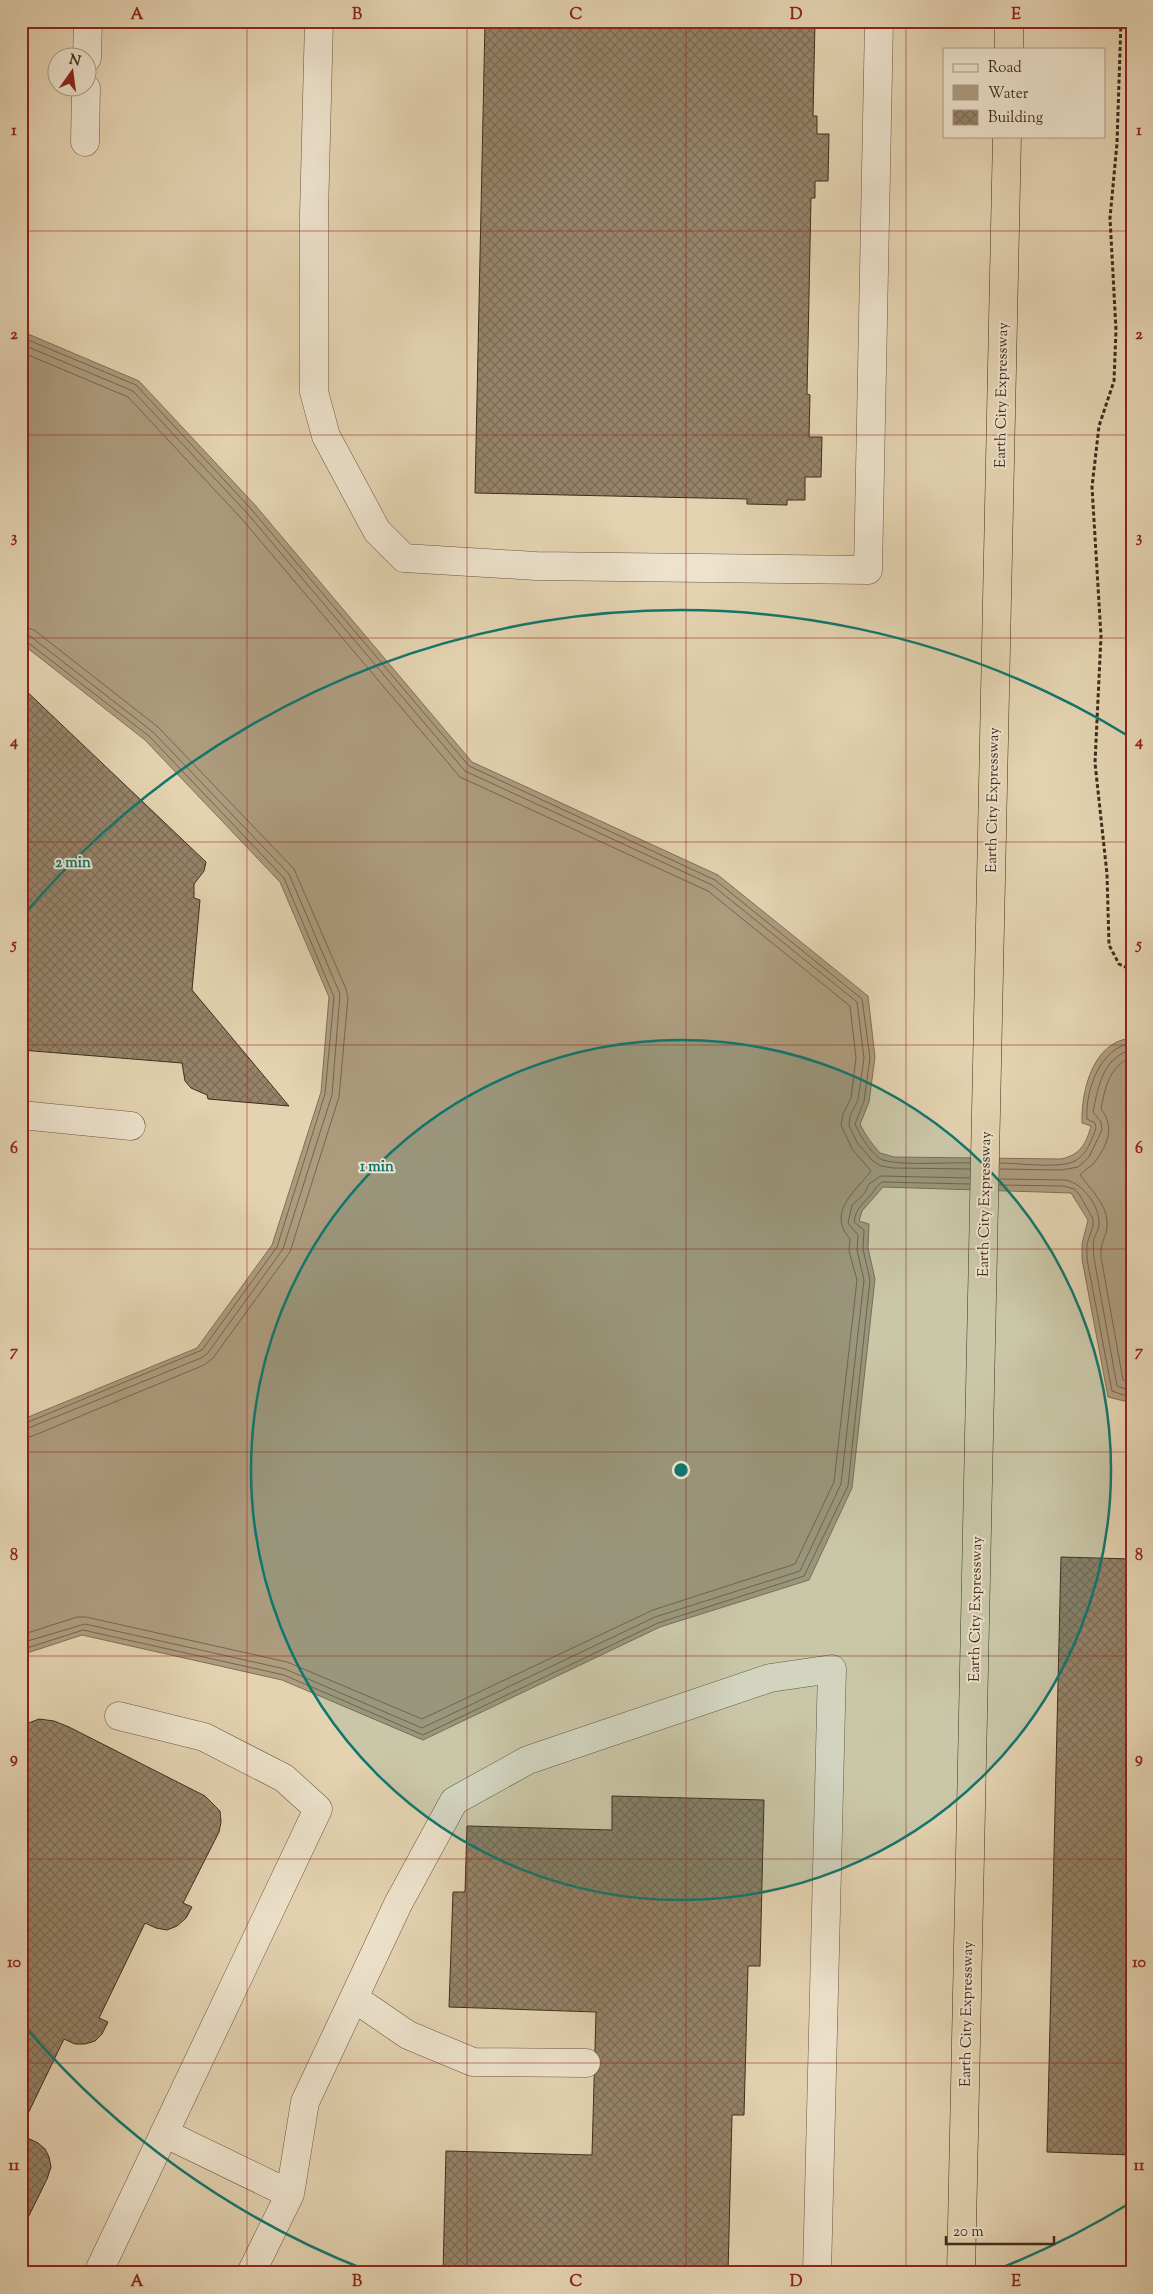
<svg xmlns="http://www.w3.org/2000/svg" width="1153" height="2294" font-family="'Sorts Mill Goudy',serif">
<defs>
<pattern id="building-cross-hatch" width="8" height="8" patternUnits="userSpaceOnUse" patternTransform="scale(1.25)"><rect width="8" height="8" fill="#968369"/><path d="M0 0l8 8M0 8l8-8" fill="none" stroke="#7c6c56"/></pattern>
</defs>
<rect width="100%" height="100%" fill="#e4d3b1"/>
<filter id="stains"><feTurbulence type="fractalNoise" baseFrequency=".004" numOctaves="4"/><feColorMatrix values="0 0 0 0 .2 0 0 0 0 .09 0 0 0 0 .02 0 0 0 .5 -.17"/></filter>
<radialGradient id="worn" r=".72"><stop offset=".6" stop-color="#630" stop-opacity="0"/><stop offset="1" stop-color="#630" stop-opacity=".3"/></radialGradient>
<path fill="#ad9b7e" stroke="#826f57" d="M21 331 139 381 255 505 472 762 718 875 868 996 875 1057 869 1102 860 1124C865 1135 873 1145 880 1153L894 1157 1061 1159C1080 1155 1086 1144 1091 1126L1082 1123C1081 1091 1093 1041 1132 1038V1403L1108 1397 1082 1259V1244L1088 1220 1071 1193 883 1187 862 1211 859 1221 869 1224 868 1248 875 1279 852 1488 809 1580 660 1627 423 1740 282 1680 82 1635 21 1655V1420L197 1348 272 1245 321 1092 329 997 280 882 145 740 21 643Z"/>
<g fill="none" stroke-linecap="round" stroke-linejoin="round">
<path stroke="#77644d" stroke-width="1" d="M21 337 136 385 251 509 469 766 715 880 862 999 870 1058 864 1101 855 1124C859 1134 873 1157 883 1160 900 1166 950 1162 970 1163
M21 344 133 391 247 513 465 771 712 885 857 1002 864 1058 858 1100 850 1116 849 1126 858 1144 873 1161 881 1166 893 1168 970 1169
M21 352 128 397 241 518 460 777 708 891 850 1006 856 1058 851 1098 843 1114 841 1125 852 1149 871 1171C856 1191 826 1212 850 1239L849 1251 857 1280 834 1482 795 1564 653 1610 422 1719 287 1662 86 1617H77L21 1635
M21 626 34 630 158 727 294 869 346 989 348 998 339 1097 290 1252 213 1358 204 1365 30 1437 21 1438
M21 634 30 636 153 732 289 874 340 994 332 1095 283 1249 207 1354 201 1358 21 1431
M21 640 26 641 149 736 284 878 334 997 325 1094 277 1247 202 1350 21 1425
M1132 1057C1109 1066 1105 1088 1101 1109 1115 1127 1108 1144 1095 1162 1091 1167 1084 1170 1080 1175 1091 1190 1109 1206 1107 1227 1106 1239 1100 1241 1101 1257L1123 1380 1132 1384
M1000 1163C1018 1163 1060 1169 1075 1161 1087 1154 1092 1140 1096 1128L1095 1123 1087 1119C1085 1091 1100 1047 1132 1043
M1000 1169 1061 1170 1078 1167 1089 1157 1102 1130 1101 1122 1093 1112C1098 1087 1103 1056 1132 1050
M1000 1179 1066 1180C1083 1184 1100 1206 1099 1224 1099 1230 1096 1233 1094 1238 1093 1245 1093 1251 1094 1258L1117 1386 1132 1391
M999 1185 1064 1186 1074 1189 1079 1194 1093 1219V1226L1087 1244V1259L1112 1391 1132 1398
M21 1643 85 1624 285 1669 422 1728 655 1617 800 1571 841 1484 864 1280 857 1250 858 1235 848 1223 852 1205 864 1194 869 1184 881 1176 970 1178
M21 1650 83 1630 284 1675 423 1735 658 1623 804 1576 848 1486 870 1280 863 1249 864 1230 854 1222C856 1209 861 1206 868 1198 874 1192 875 1187 882 1182L969 1184"/>
</g>
<path fill="url(#building-cross-hatch)" stroke="#412d1c" d="M485 21H815L813 116H817V134H829L828 181H815V198H811L807 394 810 395 809 437H822L821 477H805V500H787V505L747 504V499L475 493Z
M21 686 206 862 204 871 194 884V898L200 900 192 990 289 1106 208 1099 207 1095 191 1088 185 1081 182 1063 21 1050Z
M1061 1557 1132 1559V2155L1047 2152Z
M39 1719 54 1721 69 1727 205 1796 220 1811 221 1822 219 1832 183 1903 192 1907 186 1918 177 1926 167 1930 156 1928 145 1923 99 2018 108 2022 102 2034 95 2041 85 2044H75L64 2039 21 2128V1726Z
M612 1796 764 1800 760 1966H748L744 2115H732L728 2273H443L446 2151 592 2155 596 2012 449 2007 453 1892H465L467 1826 612 1830Z
M21 2135 38 2143 45 2149 49 2157 51 2167 47 2179 21 2232Z"/>
<g fill="none" stroke-linecap="round" stroke-linejoin="round">
<defs>
<path id="minor" d="M319 21 314 214V392L326 436 377 531 404 558 536 566 868 570 879 21
M87 58 88 21
M85 142 86 88
M21 1115 131 1126
M354 1998 408 2035 473 2062 586 2063
M164 2133 290 2194
M98 2273 318 1809 284 1778 204 1737 119 1716
M251 2273 290 2194 305 2102 398 1904 454 1801 528 1760 770 1678 832 1669 817 2273"/>
<path id="highway" d="M1009 49V21
M961 2273 1007 136"/>
</defs>
<use href="#minor" stroke="#6a5641" stroke-width="29"/>
<use href="#highway" stroke="#412d1c" stroke-width="29"/>
<path stroke="#412d1c" stroke-width="3" stroke-dasharray="4 2.5" stroke-linecap="butt" d="M1121 21 1117 143 1110 218 1116 330 1114 381 1099 426 1092 487 1101 636 1095 763 1107 874 1109 945 1119 964 1132 970"/>
<use href="#minor" stroke="#ede2cc" stroke-width="28"/>
<use href="#highway" stroke="#e4d3b1" stroke-width="28"/>
</g>
<path fill="none" stroke="#8f2418" stroke-width="1" stroke-opacity="0.55" d="M247 21V2273M467 21V2273M686 21V2273M906 21V2273M21 231H1132M21 435H1132M21 638H1132M21 842H1132M21 1045H1132M21 1249H1132M21 1452H1132M21 1656H1132M21 1859H1132M21 2063H1132"/>
<circle cx="681" cy="1470" r="430" fill="#0f766e" fill-opacity=".12"/>
<g fill="none" stroke="#0f766e" stroke-width="2.5">
<circle cx="681" cy="1470" r="430"/>
<path d="M1130 2203A860 860 0 0 1 996 2270M366 2270A860 860 0 0 1 22 2023M22 917A860 860 0 0 1 1130 737"/>
</g>
<g text-anchor="middle" stroke-width="4" stroke-linejoin="round" paint-order="stroke">
<g font-size="15" fill="#412d1c" stroke="#ede2cc">
<text transform="translate(1001 395) rotate(-89)" y="5">Earth City Expressway</text>
<text transform="translate(992 800) rotate(-89)" y="5">Earth City Expressway</text>
<text transform="translate(984 1204) rotate(-89)" y="5">Earth City Expressway</text>
<text transform="translate(975 1609) rotate(-89)" y="5">Earth City Expressway</text>
<text transform="translate(966 2014) rotate(-89)" y="5">Earth City Expressway</text>
</g>
</g>
<circle cx="681" cy="1470" r="8" fill="#0f766e" stroke="#ede2cc" stroke-width="2.5"/>
<g font-size="15" text-anchor="middle" font-weight="bold" fill="#0f766e" stroke="#ede2cc" stroke-width="4" stroke-linejoin="round" paint-order="stroke">
<text x="73" y="867">2 min</text>
<text x="377" y="1171">1 min</text>
</g>
<rect width="1153" height="2294" fill="none" stroke="#e4d3b1" stroke-width="55"/>
<rect x="943" y="48" width="162" height="90" fill="#ede2cc" stroke="#a89a86"/>
<rect x="953" y="64" width="25" height="8" fill="#ede2cc" stroke="#a89a86"/>
<text x="988" y="72" font-size="15" fill="#412d1c">Road</text>
<rect x="953" y="85" width="25" height="15" fill="#ad9b7e" stroke="#a89a86"/>
<text x="988" y="98" font-size="15" fill="#412d1c">Water</text>
<rect x="953" y="110" width="25" height="15" fill="url(#building-cross-hatch)" stroke="#a89a86"/>
<text x="988" y="122" font-size="15" fill="#412d1c">Building</text>
<g transform="translate(72 72) rotate(14)"><circle r="24" fill="#ede2cc" stroke="#a89a86"/>
<path d="M0-4L9 19L0 12L-9 19Z" fill="#8f2418"/>
<text y="-8" font-size="14" font-weight="bold" text-anchor="middle" fill="#412d1c">N</text>
</g>
<path d="M946 2236v8h108v-8" fill="none" stroke="#412d1c" stroke-width="2.5"/>
<text x="953" y="2236" font-size="15" fill="#412d1c" stroke="#ede2cc" stroke-width="4" paint-order="stroke">20 m</text>
<rect x="28" y="28" width="1098" height="2238" fill="none" stroke="#8f2418" stroke-width="2"/>
<g font-size="16" text-anchor="middle" font-weight="bold" fill="#8f2418">
<text x="137" y="19">A</text>
<text x="357" y="19">B</text>
<text x="576" y="19">C</text>
<text x="796" y="19">D</text>
<text x="1016" y="19">E</text>
<text x="14" y="135">1</text>
<text x="1139" y="135">1</text>
<text x="14" y="339">2</text>
<text x="1139" y="339">2</text>
<text x="14" y="542">3</text>
<text x="1139" y="542">3</text>
<text x="14" y="746">4</text>
<text x="1139" y="746">4</text>
<text x="14" y="949">5</text>
<text x="1139" y="949">5</text>
<text x="14" y="1153">6</text>
<text x="1139" y="1153">6</text>
<text x="14" y="1356">7</text>
<text x="1139" y="1356">7</text>
<text x="14" y="1560">8</text>
<text x="1139" y="1560">8</text>
<text x="14" y="1763">9</text>
<text x="1139" y="1763">9</text>
<text x="14" y="1967">10</text>
<text x="1139" y="1967">10</text>
<text x="14" y="2170">11</text>
<text x="1139" y="2170">11</text>
<text x="137" y="2286">A</text>
<text x="357" y="2286">B</text>
<text x="576" y="2286">C</text>
<text x="796" y="2286">D</text>
<text x="1016" y="2286">E</text>
</g>
<rect width="100%" height="100%" filter="url(#stains)"/>
<rect width="100%" height="100%" fill="url(#worn)"/>
</svg>
